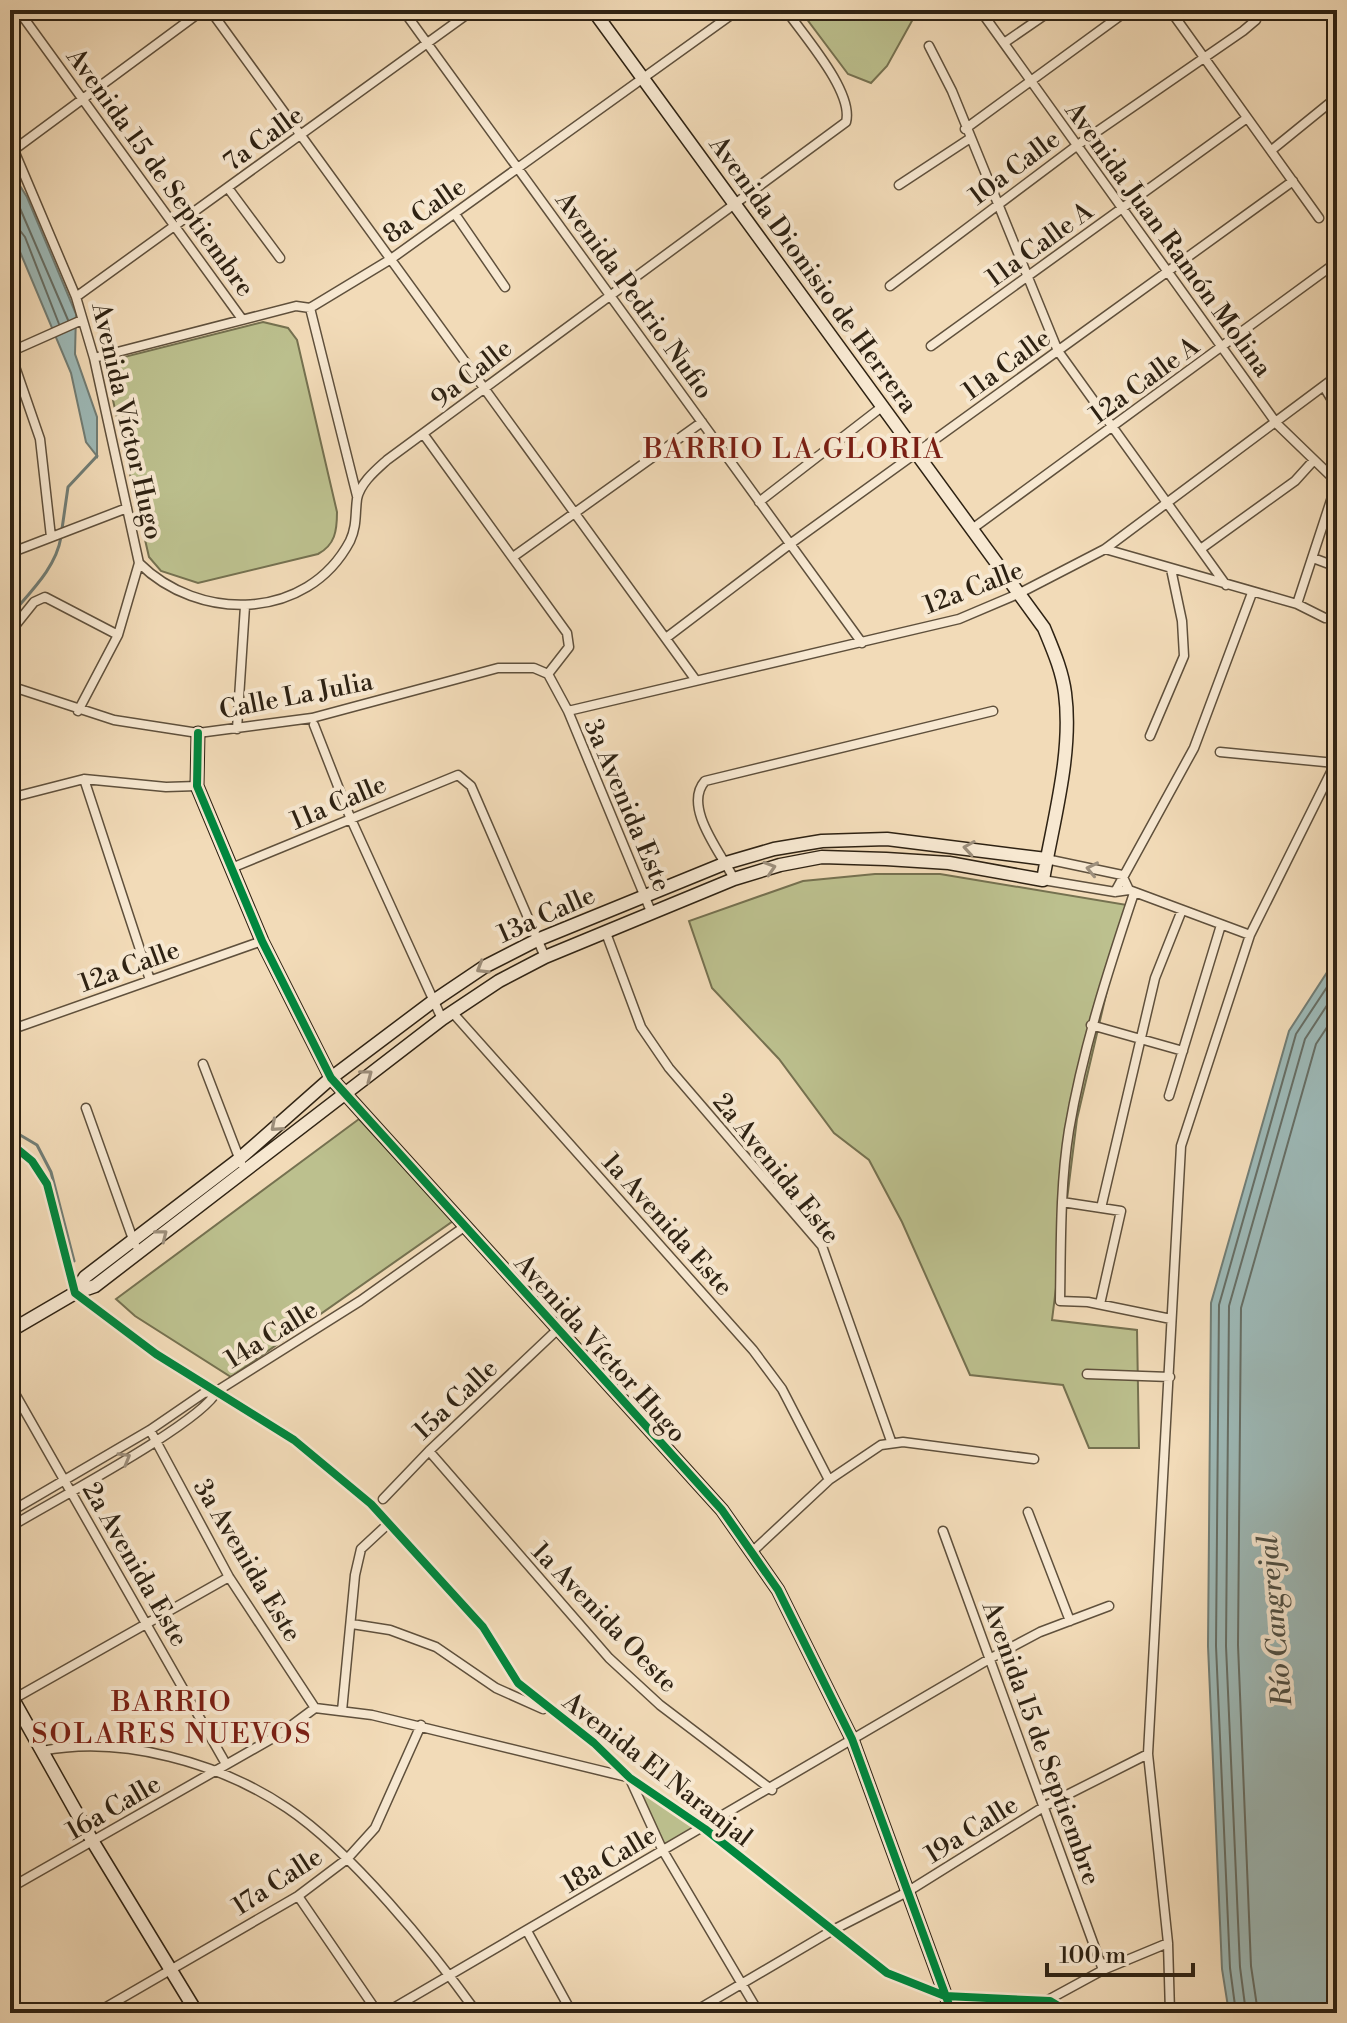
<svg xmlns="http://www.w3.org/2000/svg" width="1347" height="2023" font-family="'Libre Bodoni',serif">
<rect width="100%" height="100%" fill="#f2dbb8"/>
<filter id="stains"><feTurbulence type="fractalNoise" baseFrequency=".0025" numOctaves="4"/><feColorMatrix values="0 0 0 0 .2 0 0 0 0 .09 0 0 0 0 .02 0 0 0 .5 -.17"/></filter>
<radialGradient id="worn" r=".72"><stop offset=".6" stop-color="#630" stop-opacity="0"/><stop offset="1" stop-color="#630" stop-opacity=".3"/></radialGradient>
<path fill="#bcc08e" stroke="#757150" stroke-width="2" d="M800 10H918L887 66 871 83 848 74Z
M263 322 288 328 297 340 337 512C337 531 335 545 318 554L198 583 161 571 149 557 109 383 124 357Z
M875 874H940L1127 905 1077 1119 1052 1320 1137 1330 1139 1448H1089L1063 1385 970 1375 902 1222 869 1160 834 1133 779 1059 712 988 689 921 803 881Z
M359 1119 453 1221 231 1377 135 1316 116 1299Z
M638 1788 705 1829 662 1849Z"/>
<path fill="#9db9b7" stroke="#717d75" stroke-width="2" d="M10 170 27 197 76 314 75 354 97 417V456L86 442 71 373 10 228Z
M1337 957V2013H1229L1222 1969 1208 1646 1211 1303 1289 1031Z"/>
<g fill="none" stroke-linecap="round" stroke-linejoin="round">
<path stroke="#666e65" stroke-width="2" d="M10 185 68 320
M10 226 18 228 25 237 59 324
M1236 2013 1230 1968 1216 1646 1219 1305 1296 1034 1337 972
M1246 2013 1240 1967 1226 1646 1229 1306 1305 1039 1337 990
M1258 2013 1251 1966 1238 1645 1241 1308 1316 1044 1337 1012"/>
<path stroke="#717d75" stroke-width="3" d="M62 529 68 487 97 456
M10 616C30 592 56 568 61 537
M10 1129 37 1145 51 1172 74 1261"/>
<defs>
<path id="street" d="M18 10 242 319
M210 10 695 679
M403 10 862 643
M980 10 1277 424 1337 482
M1170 10 1319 218
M1004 43 1052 10
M929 46 952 91 1058 351 1226 585
M965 129 1128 10
M10 141 76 297 94 358 139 563 118 635 78 711
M15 149 203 10
M1273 149 1337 97
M899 185 969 139
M228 188 280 258
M455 214 505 287
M890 286 1079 144 1243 31 1256 20 1258 10
M76 297 473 10
M310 308 357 496
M931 346 1247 118
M10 352 40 439 51 537
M10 352 82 320
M94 358 296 306 310 308 391 259 738 10
M1324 387 1332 400 1335 417
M424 435 567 633 569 647 548 674
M759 502 883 406
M972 529 1337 262
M1202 548 1295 481 1314 460
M1105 549 1297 604 1325 618
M10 553 127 508
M513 557 702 422
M1313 558 1337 567
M139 563C198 622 307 622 350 541 357 526 355 514 357 499 360 483 376 470 387 460L846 122C854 92 804 36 786 10
M1297 604 1337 482
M10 632 34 602 45 597 118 635
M666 638 790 544 1293 181
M10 686 114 720 198 733 312 718 498 668H534L548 674 568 711 652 914
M568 711 959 619 1018 594 1105 549 1337 376
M314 725 350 817 442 1019
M237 729 245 606
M1150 736 1184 656 1182 621 1171 569
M1220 752 1335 763
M84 779 150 980
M10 798 84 779 166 787 197 786
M1046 859 1122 875 1129 890
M234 867 458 775 471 786 545 957
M734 879C722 854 682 807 705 781L993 711
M1043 880 1115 892 1129 890 1250 935
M1115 892 1194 748 1252 593
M1134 893C1108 971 1083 1048 1069 1130 1060 1186 1061 1244 1060 1301L1088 1302 1171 1319
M606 933 641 1027 669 1068 822 1246 891 1441
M452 1012 753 1350 782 1389 829 1480
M1091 1025 1183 1051
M10 1030 262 941
M203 1064 241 1163
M1169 1096 1221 925
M86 1108 135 1245
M10 1143 32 1161 47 1184 75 1293 156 1354 294 1440 371 1504 483 1627 518 1683 594 1743 630 1778 705 1829 887 1973 945 1996 1050 2001 1070 2013
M10 1159 17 1148
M1062 1202 1121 1211 1100 1304
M1101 1208 1155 978 1182 910
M1087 1374 1170 1377
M10 1385 226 1764
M150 1430 229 1577 315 1708
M429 1451 609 1658 660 1705 772 1790
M383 1499 429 1451 557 1330
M10 1512 150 1430 204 1393 217 1391 360 1301 464 1227
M1028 1512 1070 1621
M10 1527C49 1503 202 1423 217 1391
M943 1531 1103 1970
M753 1551 829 1480 881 1445 903 1442 1034 1459
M352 1624 390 1630 436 1647 496 1688 543 1709
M10 1701 229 1577
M315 1708 372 1715 627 1777
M342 1711 355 1575 361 1549 389 1523
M42 1751C122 1735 220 1763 287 1808 351 1851 431 1949 477 2013
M630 1779 662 1849 759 2013
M10 1888 280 1734 315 1708
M298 1896 378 2013
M527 1931 572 2013
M96 2013 298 1896 347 1859 375 1828 421 1725
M385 2013 991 1658 1040 1632 1109 1606
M692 2013 833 1930 907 1892 1045 1806 1148 1754
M1024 2013 1103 1970 1168 1943
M1170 2013 1168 1943 1148 1754 1181 1146 1250 935 1337 760"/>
<path id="secondary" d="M198 733 197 786 262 941 331 1078 722 1510 778 1590 852 1739 952 2013
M75 1293 85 1277 238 1160 331 1078 432 1002 484 967 537 940 726 863 774 849 822 841 887 839 1046 859
M10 1331 75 1293 95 1286 442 1019 499 981 545 957 734 879 780 865 822 857 886 859 949 863 1043 880C1053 821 1073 753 1065 693 1062 670 1053 650 1044 628L593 10
M10 1694 93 1842 197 2013
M10 2008 13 2013"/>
</defs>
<use href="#street" stroke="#5f503c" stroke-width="11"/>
<use href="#secondary" stroke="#2e2213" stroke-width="15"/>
<use href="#street" stroke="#f7e8d1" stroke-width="8"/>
<use href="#secondary" stroke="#f7e8d1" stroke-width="12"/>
<defs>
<path id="cycleway" d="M198 733 197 786 262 941 331 1078 722 1510 778 1590 852 1739 952 2013
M10 1143 32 1161 47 1184 75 1293 156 1354 294 1440 371 1504 483 1627 518 1683 594 1743 630 1778 705 1829 887 1973 945 1996 1050 2001 1070 2013"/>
</defs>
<use href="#cycleway" stroke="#f7e8d1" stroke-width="13"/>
<use href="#cycleway" stroke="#00873e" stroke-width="8"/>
</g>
<defs><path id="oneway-chevron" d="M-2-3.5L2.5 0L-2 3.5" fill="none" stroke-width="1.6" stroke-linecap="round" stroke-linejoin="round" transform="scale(2)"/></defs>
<g stroke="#9d8f7c">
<use href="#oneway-chevron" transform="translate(969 848) rotate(-171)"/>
<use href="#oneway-chevron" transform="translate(770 868) rotate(-17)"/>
<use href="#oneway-chevron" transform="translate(1092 869) rotate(-168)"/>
<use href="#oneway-chevron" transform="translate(482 968) rotate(149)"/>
<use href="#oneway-chevron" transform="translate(367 1075) rotate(-37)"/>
<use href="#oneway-chevron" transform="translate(276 1126) rotate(139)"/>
<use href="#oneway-chevron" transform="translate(162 1235) rotate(-38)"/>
<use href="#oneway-chevron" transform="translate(125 1458) rotate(-30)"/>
</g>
<g text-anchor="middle" stroke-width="8" stroke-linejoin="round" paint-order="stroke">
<g font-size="26" fill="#2e2213" stroke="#f7e8d1">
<text transform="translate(263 138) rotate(-36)" y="9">7a Calle</text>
<text transform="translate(1014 167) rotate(-37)" y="9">10a Calle</text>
<text transform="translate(161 172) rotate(54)" y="9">Avenida 15 de Septiembre</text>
<text transform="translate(424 210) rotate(-35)" y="9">8a Calle</text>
<text transform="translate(1169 239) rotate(54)" y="9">Avenida Juan Ramón Molina</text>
<text transform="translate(1039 244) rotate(-36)" y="9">11a Calle A</text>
<text transform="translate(814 274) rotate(54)" y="9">Avenida Dionisio de Herrera</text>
<text transform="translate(635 295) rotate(54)" y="9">Avenida Pedrio Nufio</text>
<text transform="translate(1006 364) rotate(-36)" y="9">11a Calle</text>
<text transform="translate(471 373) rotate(-38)" y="9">9a Calle</text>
<text transform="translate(1144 380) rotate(-36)" y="9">12a Calle A</text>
<text transform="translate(128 421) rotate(77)" y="9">Avenida Víctor Hugo</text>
<text transform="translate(973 587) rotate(-21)" y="9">12a Calle</text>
<text transform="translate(296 695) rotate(-11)" y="9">Calle La Julia</text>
<text transform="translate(338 802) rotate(-23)" y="9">11a Calle</text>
<text transform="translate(628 805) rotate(67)" y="9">3a Avenida Este</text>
<text transform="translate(546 914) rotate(-24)" y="9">13a Calle</text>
<text transform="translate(129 966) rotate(-20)" y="9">12a Calle</text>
<text transform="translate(777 1168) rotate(51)" y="9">2a Avenida Este</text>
<text transform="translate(668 1224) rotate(48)" y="9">1a Avenida Este</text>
<text transform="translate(271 1334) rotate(-32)" y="9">14a Calle</text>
<text transform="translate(601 1348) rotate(48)" y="9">Avenida Víctor Hugo</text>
<text transform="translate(455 1399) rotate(-43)" y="9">15a Calle</text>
<text transform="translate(248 1560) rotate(59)" y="9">3a Avenida Este</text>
<text transform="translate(136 1564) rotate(60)" y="9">2a Avenida Este</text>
<text transform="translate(605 1617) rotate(46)" y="9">1a Avenida Oeste</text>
<text transform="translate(1042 1743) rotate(70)" y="9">Avenida 15 de Septiembre</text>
<text transform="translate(658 1769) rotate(38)" y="9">Avenida El Naranjal</text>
<text transform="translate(113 1807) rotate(-30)" y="9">16a Calle</text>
<text transform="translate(971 1829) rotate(-32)" y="9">19a Calle</text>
<text transform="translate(609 1859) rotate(-31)" y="9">18a Calle</text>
<text transform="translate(277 1881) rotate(-33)" y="9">17a Calle</text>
</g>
<g font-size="28" letter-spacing="2" fill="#7a1f14" stroke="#f7e8d1">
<text x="794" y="458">BARRIO LA GLORIA</text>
<text x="172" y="1711">BARRIO<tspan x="172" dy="32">SOLARES NUEVOS</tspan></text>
</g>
<g font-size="28" font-style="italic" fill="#4f4f44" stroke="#f7e8d1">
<text transform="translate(1274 1621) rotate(-95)" y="10">Río Cangrejal</text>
</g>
</g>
<rect width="1347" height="2023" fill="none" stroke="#f2dbb8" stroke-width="40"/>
<rect x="12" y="12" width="1323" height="1999" fill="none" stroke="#2e2213" stroke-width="4"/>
<rect x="20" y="20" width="1307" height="1983" fill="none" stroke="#2e2213" stroke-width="2"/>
<path d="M1047 1963v12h146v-12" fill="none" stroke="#2e2213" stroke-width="4"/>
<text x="1059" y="1963" font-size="24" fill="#2e2213" stroke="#f7e8d1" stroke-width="6" paint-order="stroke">100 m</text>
<rect width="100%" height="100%" filter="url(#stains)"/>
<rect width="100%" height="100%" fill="url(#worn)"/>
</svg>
